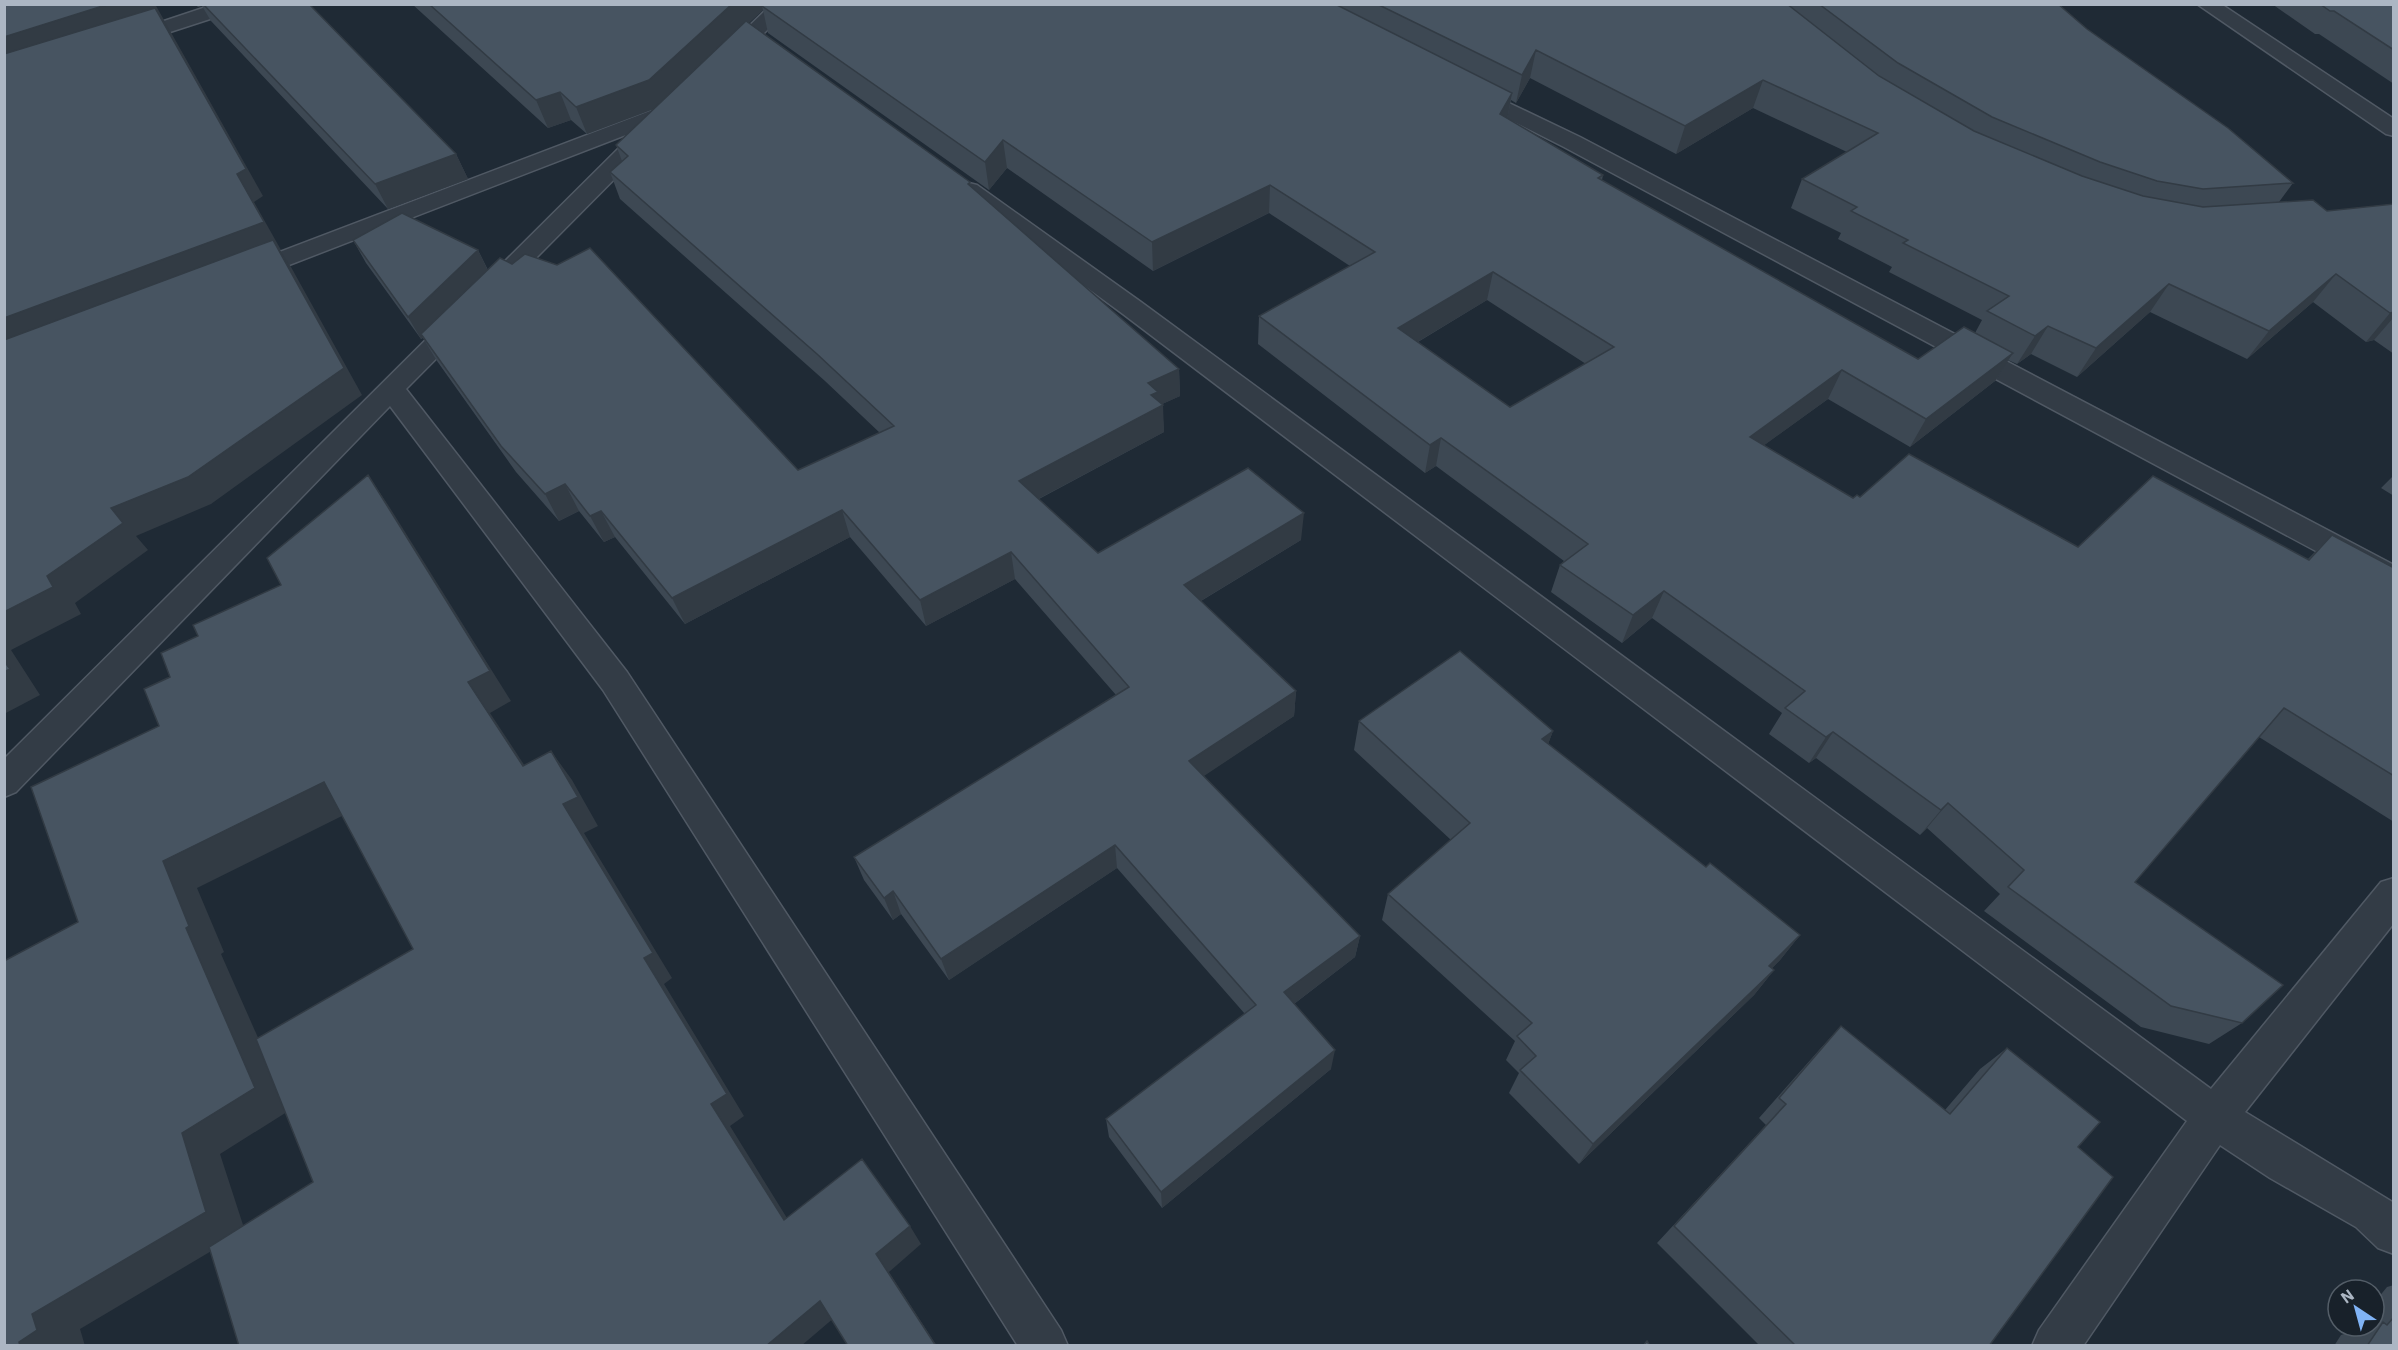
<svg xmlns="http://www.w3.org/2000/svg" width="2398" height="1350" font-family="'IBM Plex Sans',sans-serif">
<rect width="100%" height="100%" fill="#1f2a35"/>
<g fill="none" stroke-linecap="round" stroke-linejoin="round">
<defs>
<path id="street" d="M215 4H247L244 8 130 45H116L113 41 116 37Z
M772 4H794L733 63H719L716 59 719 55Z
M2197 4H2221L2394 119V136L2386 134Z
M1469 84 1580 137 2394 565V590L2383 587 1564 147 1461 95 1458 90 1461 85Z
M658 108 666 110 669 115 660 122 664 127 661 132 406 389 627 672 1061 1330 1068 1346H1018L603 690 390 406 16 792 4 797V759L636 131 253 279 244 282 235 279 231 274 235 269Z
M969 183 977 185 1141 302 2211 1089 2381 882 2394 878V923L2245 1112 2394 1203V1254L2378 1248 2356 1227 2270 1178 2220 1145 2083 1346H2032L2039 1330 2187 1121 1123 314 961 195 957 190 961 185Z"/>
</defs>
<use href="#street" stroke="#505964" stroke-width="3"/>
<use href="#street" fill="#333c46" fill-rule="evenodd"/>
</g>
<path fill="#3d4853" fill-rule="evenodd" d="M195 4H309L456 154 468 179 388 209 211 21 202 6 198 7Z
M412 4H2058L2087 29 2293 183 2279 202 2327 211 2394 204V354L2374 340 2366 342 2313 302 2247 359 2150 312 2077 377 2031 354 2017 364 2008 360 1995 381 1910 447 1828 399 1764 445 1853 498 1860 497 2078 547 2308 559 2332 535 2392 567 2394 566V822L2259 737 2135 882 2242 1023 2209 1044 2141 1027 1984 911 2000 894 1927 828 1920 835 1816 758 1809 763 1769 734 1782 713 1652 618 1622 643 1551 592 1560 565 1564 561 1436 466 1425 473 1258 344 1259 316 1350 266 1269 213 1153 271 1007 168 989 190 768 33 763 10 748 23 971 187 1179 369 1180 396 1162 404 1164 432 1039 499 1098 553 1301 540 1201 601 1296 691 1294 716 1203 776 1360 936 1355 957 1294 1004 1331 1069 1162 1208 1109 1137 1106 1119 1245 1014 1117 868 949 980 901 914 893 920 864 880 854 857 1116 695 1015 579 926 626 850 537 685 624 615 537 604 542 579 511 559 521 516 472 437 361 423 338 421 339 366 263 353 240 478 250 488 270 798 470 880 433 825 381 620 199 610 172 622 161 616 145 654 109 587 134 571 120 548 128ZM1530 78 1676 154 1753 108 1847 152 1802 179 1791 208 1841 233 1838 239 1892 267 1889 272 1982 320 1975 333 1918 359 1602 180 1603 175 1507 119 1511 100 1516 103ZM1487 300 1586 364 1510 407 1418 342Z
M2272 4H2394V84L2319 34H2315Z
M2394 475V496L2381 488Z
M1359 721 1553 731 1548 744 1706 867 1800 935 1780 960 1772 968 1774 970 1754 995 1579 1164 1509 1093 1519 1073 1506 1060 1515 1041 1382 920 1388 894 1451 840 1354 750Z
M1841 1026 1945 1110 1980 1069 2007 1048 2078 1147 1989 1346H1760L1657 1243 1766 1125 1759 1118 1820 1049Z
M2394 1285V1346H2334L2341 1335 2350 1332 2355 1326H2374V1303L2387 1287Z"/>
<path fill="#323b44" d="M109 4H155L263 196 254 202 281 250H280L291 267 362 395 211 504 136 536 148 550 75 603 81 614 11 650 40 695 4 714V612L47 576 111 508 4 354V318L237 174 4 69V37Z
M732 4H768L762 6 763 10 659 107 587 134 576 107Z
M1536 50 1530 78 1516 103 1522 75Z
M1763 80 1753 108 1676 154 1685 126Z
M560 92 571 120 548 128 536 100Z
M1512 93 1507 120 1500 114Z
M1003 140 1007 168 989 190 985 162Z
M456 154 468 179 388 209 375 184Z
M1270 185 1269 213 1153 271 1152 242Z
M478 250 489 273 421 339 408 317Z
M1493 272 1487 300 1394 356 1398 328Z
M2336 274 2313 302 2247 359 2269 331Z
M2169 284 2150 312 2077 377 2096 348Z
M2394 312V317L2374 340 2366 342 2390 313Z
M2048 326 2031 354 2017 364 2035 336Z
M2013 353 1995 381 1910 447 1926 419Z
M1179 369 1180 396 1158 406 1163 405 1164 432 1023 507 1019 481 1148 383Z
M1842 370 1828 399 1737 465 1750 437Z
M1441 438 1436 466 1425 473 1430 445Z
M368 475 390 508 511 701 490 713 544 795 523 766 468 682Z
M565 484 579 511 559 521 545 494Z
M842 510 850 537 685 624 672 598Z
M601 511 615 537 604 542 590 516Z
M1304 513 1301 540 1184 611V585Z
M1011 552 1015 579 926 626 920 600Z
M1664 591 1652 618 1622 643 1633 615Z
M1296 691 1294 716 1189 786V761Z
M1553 731 1542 760V739Z
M1833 732 1816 758 1809 763 1826 737Z
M551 751 572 780 598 826 584 833 672 978 664 984 744 1116 730 1126 800 1239 784 1220 711 1104 644 958 563 804Z
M324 782 352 811 197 888 224 952 221 954 290 1110 220 1154 245 1231 80 1329 85 1346H20L19 1342 32 1314 182 1133 163 861Z
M1948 803 1927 828 1920 835 1941 810Z
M1115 845 1117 868 949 980 941 959Z
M893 891 901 914 893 920 884 898Z
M1800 935 1780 960 1750 991 1769 966Z
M1360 936 1355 957 1282 1013 1284 992Z
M1774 970 1754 995 1579 1164 1593 1144Z
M1335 1050 1331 1069 1162 1208 1161 1192Z
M910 1226 921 1244 889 1272 937 1346H936L876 1254Z
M820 1301 835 1317 801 1346H766Z"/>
<path fill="#475461" stroke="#323b44" stroke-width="1.5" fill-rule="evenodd" d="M4 4H109L4 37Z
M203 4H309L456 154 375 184Z
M429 4H732L649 80 576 107 560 92 536 100Z
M763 4H1335L1512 93 1500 114 1603 175 1598 178 1918 359 1964 327 2013 353 1926 419 1842 370 1750 437 1853 498 1857 495 1860 497 1909 454 2078 547 2153 476 2309 560 2332 535 2392 567 2394 566V776L2284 708 2135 882 2283 985 2242 1023 2171 1006 2008 887 2024 870 1948 803 1941 810 1833 732 1826 737 1785 708 1805 691 1664 591 1633 615 1560 565 1588 544 1441 438 1430 445 1259 316 1375 252 1270 185 1152 242 1003 140 985 162 762 6ZM1493 272 1614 347 1510 407 1398 328Z
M1377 4H1787L1879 76 1974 131 2082 176 2143 196 2203 207 2313 200 2327 211 2394 204V312L2390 313 2336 274 2269 331 2169 284 2096 348 2048 326 2035 336 1987 311 2009 296 1903 243 1908 240 1851 211 1857 207 1802 179 1878 133 1763 80 1685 126 1536 50 1522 75Z
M1819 4H2058L2087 29 2228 128 2293 183 2203 189 2157 181 2100 162 1992 117 1898 63Z
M2320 4H2394V50L2334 11H2330Z
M155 8 246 169 237 174 264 222 4 318V54Z
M746 21 970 182 968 184 1179 369 1148 383 1158 392 1151 395 1163 405 1019 481 1098 553 1248 468 1304 513 1184 585 1296 691 1189 761 1360 936 1284 992 1335 1050 1161 1192 1106 1119 1256 1005 1115 845 941 959 893 891 884 898 854 857 1129 687 1011 552 920 600 842 510 672 598 601 511 590 516 565 484 545 494 501 446 421 334 500 258 512 264 525 254 557 265 590 248 798 470 894 426 817 354 610 172 628 156 616 145Z
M402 213 478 250 408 317 353 240Z
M273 240 344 368 188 477 111 508 123 523 47 576 53 587 4 612V340Z
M368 475 490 671 468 682 523 766 551 751 578 797 563 804 653 953 644 958 727 1094 711 1104 784 1220 862 1159 910 1226 876 1254 936 1346H848L820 1301 766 1346H239L209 1247 313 1182 256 1039 413 949 324 782 163 861 189 926 186 928 255 1088 182 1133 206 1212 32 1314 37 1330 19 1342 20 1346H4V961L78 922 31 787 159 726 144 689 170 677 161 653 198 636 193 625 281 585 267 558Z
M1460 651 1553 731 1542 739 1706 867 1710 863 1800 935 1769 966 1774 970 1593 1144 1520 1070 1536 1056 1517 1036 1532 1023 1388 894 1470 823 1359 721Z
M4 661 10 669 4 672Z
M1841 1026 1950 1114 2007 1048 2100 1122 2078 1147 2113 1177 1989 1346H1796L1674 1226 1786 1104 1779 1098Z
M2394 1317V1346H2367L2383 1322 2387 1325Z
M1647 1341 1650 1346H1643Z"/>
<rect width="2398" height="1350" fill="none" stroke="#acb6c3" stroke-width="12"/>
<g transform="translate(2356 1308) rotate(324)"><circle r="28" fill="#18212a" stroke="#535d67" stroke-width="1.5"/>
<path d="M0-4.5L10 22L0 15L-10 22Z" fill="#80b3f5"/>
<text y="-9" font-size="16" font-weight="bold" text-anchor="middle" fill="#acb6c3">N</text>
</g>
</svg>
